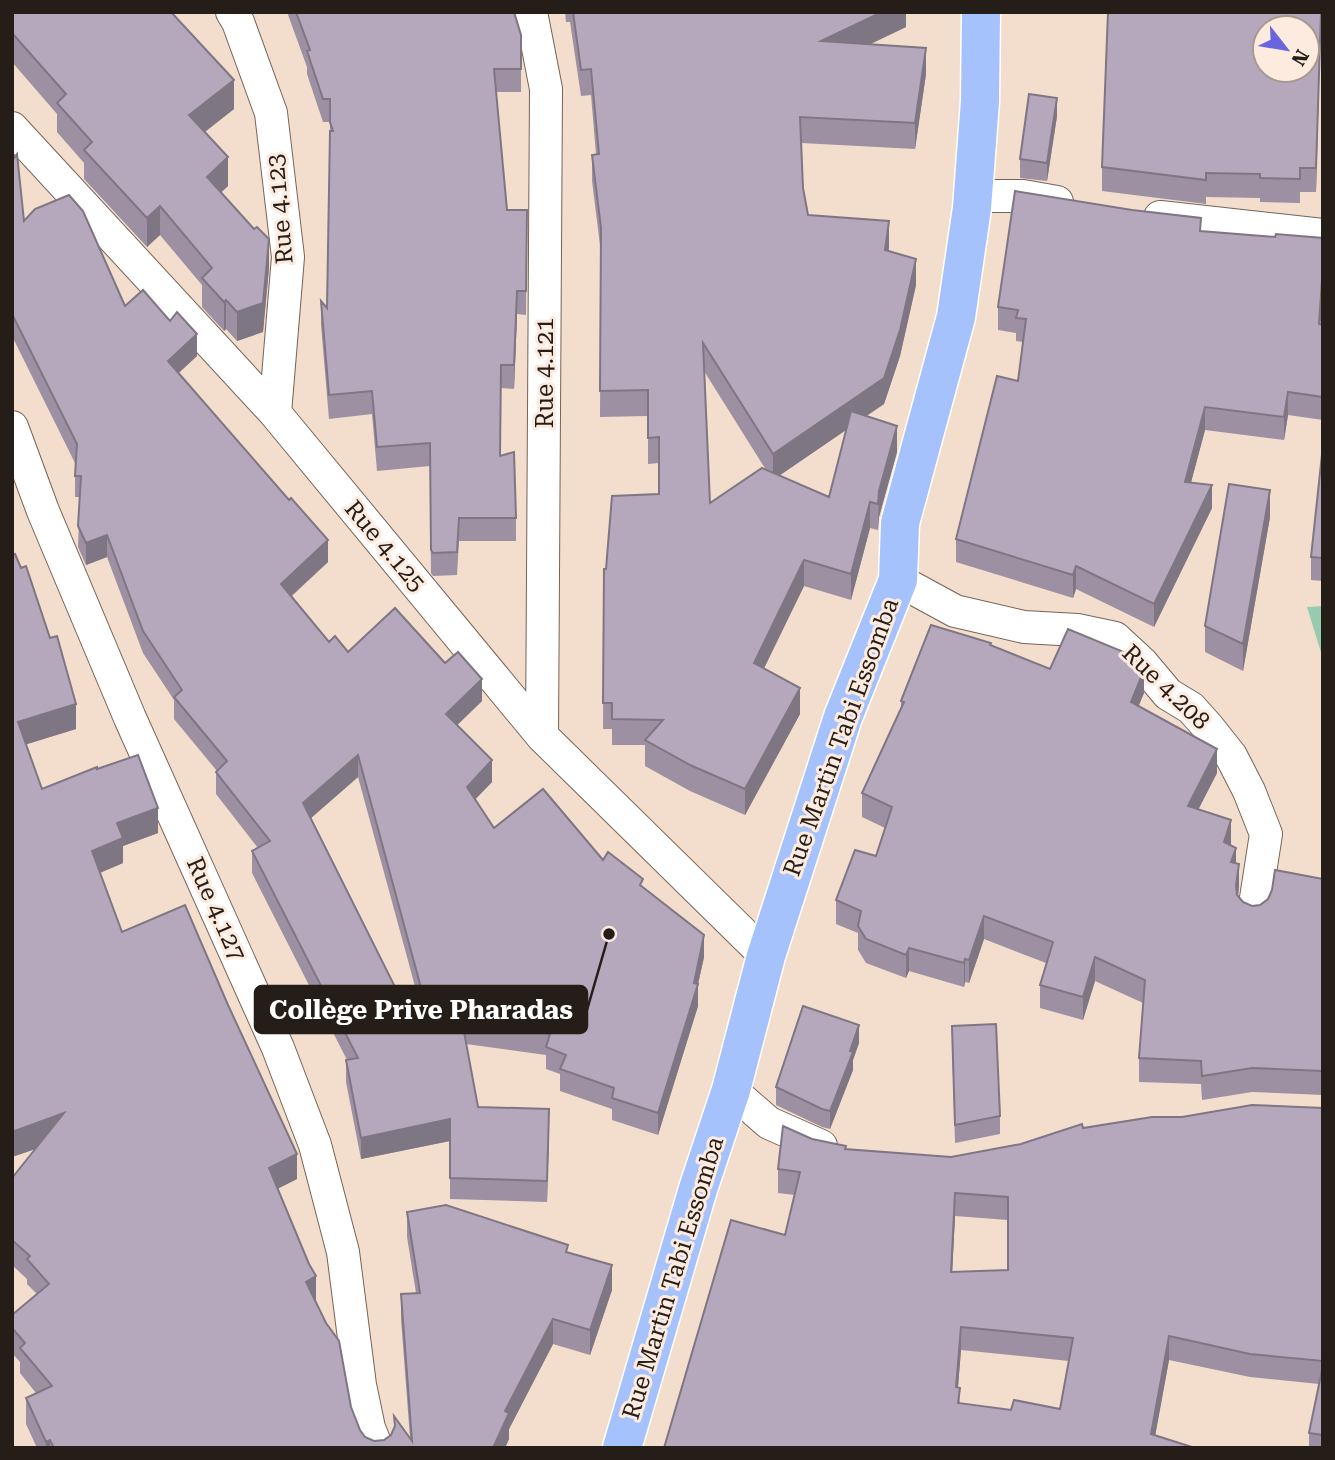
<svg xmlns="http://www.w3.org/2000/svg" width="1335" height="1460" font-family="'Roboto Serif',serif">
<rect width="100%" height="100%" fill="#f3ddcd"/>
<path fill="#97cbb0" d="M1323 606V659L1307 607Z"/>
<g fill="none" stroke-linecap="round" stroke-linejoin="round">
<defs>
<path id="minor" d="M232 12 238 22 271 113 288 257 275 413
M531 12 546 89 542 736
M12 128 275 413 542 736 766 956
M972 208 986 196H1023L1057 202
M1160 217 1323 235
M12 427 43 511 130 718 278 1048 315 1145 343 1252 360 1385 369 1428 377 1448
M898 580 955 611 1024 627 1077 630 1115 638 1142 663 1168 694 1191 708 1208 727 1231 756 1249 791 1266 834 1254 911
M731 1090 769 1123 821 1146"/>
<path id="primary" d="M622 1448 698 1189 731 1090 766 956 843 717 898 580 900 523 956 317 972 208 980 101 981 12"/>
</defs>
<use href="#minor" stroke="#776456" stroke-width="34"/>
<use href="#primary" stroke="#fff" stroke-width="41"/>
<use href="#minor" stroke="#fff" stroke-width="32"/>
<use href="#primary" stroke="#a5c2fc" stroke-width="38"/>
</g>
<path fill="#9d90a2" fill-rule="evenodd" d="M12 12H176L174 15 234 109 205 132 228 186 221 192 269 268 263 332 237 341 226 329 224 331 202 307V285L160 235 147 247 84 179V163L57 132V114L12 62Z
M287 12H514L521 35V92H496L507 210H527L526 315 517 314 514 389 501 388 500 456 516 518V541H459L457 575 433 576 431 573 430 466 377 471 372 414 329 419 321 325V301L327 308 330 122H323L307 74V67Z
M565 12H906V27L869 45 926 74 915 149 801 143 803 188 808 215 889 247 888 251 916 285 900 356 884 404 866 416 897 452 879 517 878 530 870 528 851 600 804 586 764 668 800 714 745 815 690 791 645 766V745H612V729H603L604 569H606L659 494V463L648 464V416L600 417 601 253 592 181V155L596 154 591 95 581 96 570 22H566ZM704 371 766 470 710 503ZM846 430 829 497 780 475Z
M1321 12 1316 192H1300V203L1260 202V198L1206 197V204L1102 191V167Z
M1057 116 1047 181 1020 178V159Z
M12 161 24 221 125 306 197 356 179 373 328 562 292 596 329 642 348 652 445 663 482 701 457 725 492 782 475 799 494 828 603 860 643 887 704 957 698 984V1006L658 1135 612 1120V1109L560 1091V1074L546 1069V1055L466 1044 478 1107 549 1131 547 1202 450 1199V1141L361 1159 346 1082V1060H347L252 873V851L258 848 216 794V772L217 771 174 719V700L143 653 107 557 86 565 78 547 80 497H75V463L12 336ZM358 777 425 1023 415 1027 311 818Z
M1201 231 1275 237 1323 238V288L1320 325H1323V420L1288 415 1284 440 1205 430 1191 482 1212 508 1154 627 1076 589 1073 598 956 562V539L1018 381 1023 342 1016 341V333L998 330V307Z
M1323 445V581L1311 580V557Z
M1270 517 1243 671 1205 652V626Z
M12 555 76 729 26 744 42 789 97 769 158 833 123 846V863L100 873 122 932 297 1179 277 1189 316 1301 351 1407 360 1430 365 1437 374 1441 384 1440 391 1435 394 1428V1416L410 1438 401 1319V1294L416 1293 407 1237V1212L568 1252 612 1290 590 1355 553 1344 509 1429V1439L505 1448H37L26 1424V1398L36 1393 20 1373V1362L12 1353V1315L37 1294 27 1284V1279L12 1265V1178L36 1149 12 1157Z
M991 646 1050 669 1144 693 1138 706 1217 773 1198 809 1231 844 1236 863 1239 887 1238 896 1243 902 1252 906 1260 905 1323 879V1095L1252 1092 1202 1100 1201 1084 1139 1082V1058L1143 1003 1095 981 1083 1020 1040 1008V985L1046 963 984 939 969 983 965 982 964 987 909 971 906 978 866 963 858 950V933L836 924V900L876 856 885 828 862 817V793L901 710V701Z
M859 1043 853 1060V1070L830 1129 822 1127 776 1105V1087Z
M952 1045 1000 1116V1134L955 1143Z
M1323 1108V1448H1309V1433L1319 1384 1250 1377 1169 1360 1155 1435 664 1448 785 1235 795 1195 778 1193V1169L812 1139 846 1149 951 1157 1021 1144 1083 1128 1182 1117ZM955 1216 1008 1220V1270L952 1272ZM961 1350 1069 1361 1060 1409 1011 1410 960 1403 958 1387Z"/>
<path fill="#7f7684" d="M882 12H906V27L821 67V41Z
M1321 12 1316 192V168Z
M926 48V74L915 149V123Z
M234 80V109L189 144V115Z
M1057 98V116L1047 181V163Z
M228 157V186L207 206V177Z
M160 206V235L147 247V218Z
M889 221V247L885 276V250Z
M269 239V268L263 332 237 341V312Z
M916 259V285L900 356 884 404 773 480V454Z
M1323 265V288L1319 347V324Z
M517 291V314L514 389V365Z
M226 300V329L224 331V302Z
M197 334V356L168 382V361Z
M1288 392V415L1284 440V417Z
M1205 407V430L1185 505V482Z
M897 426V452L879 517 878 530 879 491Z
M1212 485V508L1154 627V604Z
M1270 490V517L1243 671V644Z
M870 502V528L851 600V574Z
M107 535V557L86 565V543Z
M328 540V562L281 605V584Z
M804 560V586L754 689V663Z
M1076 566V589L1073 598V575Z
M1144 670V693L1131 725V702Z
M482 679V701L446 736V714Z
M800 688V714L745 815V789Z
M76 704V729L18 747V722Z
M1217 749V773L1188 830V806Z
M358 755V777L303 825V803Z
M492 760V782L467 808V787Z
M158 808V833L123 846V863L92 876V851L117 823Z
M1231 820V844L1224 866V842Z
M1236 848V871L1231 862Z
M1239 864V887L1236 909V885Z
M984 916V939L969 983V960Z
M704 935V957L698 984V1006L658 1135V1113L694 983Z
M909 948V971L906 978V955Z
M1095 957V981L1083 1020V997Z
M965 959V982L964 987V963Z
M859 1025V1043L853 1060V1070L830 1129V1111Z
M549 1109V1131L547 1202V1181Z
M64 1113V1139L12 1157V1132Z
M450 1119V1141L361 1159V1138Z
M297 1154V1179L269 1193V1168Z
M955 1193V1216L951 1296V1272Z
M612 1265V1290L590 1355V1330Z
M316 1276V1301L306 1307V1282Z
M553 1319V1344L509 1429V1439L505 1448H493L505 1411Z
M961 1327V1350L956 1411V1387Z
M1169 1336V1360L1153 1448 1151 1434Z
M50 1440V1448H46V1442Z"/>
<path fill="#b6a8bc" stroke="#7f7684" stroke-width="2" fill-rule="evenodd" d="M12 12H171L234 80 189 115 228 157 207 177 254 229 257 227 269 239 263 303 237 312 226 300 224 302 202 278 212 268 160 206 147 218 84 150 92 142 57 103 66 94 12 33Z
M296 12H514L521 35V69H494L507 210H527L526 291H517L514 365H501L500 456 514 452 516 518H459L457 552 433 553 431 550 430 443 377 447 372 391 329 395 321 301 327 308 330 131H333L330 122V99H323L307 51 310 50Z
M573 12H882L821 41 926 48 915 123 800 117 803 188 808 215 889 221 885 250 916 259 900 330 884 378 773 454 703 343 710 503 762 468 829 497 851 411 897 426 879 491 878 504 870 502 851 574 804 560 754 663 800 688 745 789 690 765 645 740 663 720 612 719V703H603L604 569H606L612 496 659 494V437L648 438V390L600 391 601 228 592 155 599 154 591 69 581 70Z
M1108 12H1321L1316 168H1300V179L1260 178V174L1206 173V180L1102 167ZM1265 28H1307V70H1265Z
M1029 94 1057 98 1047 163 1020 159Z
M17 154 24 221 35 209 69 195 83 211 125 306 143 290 170 321 177 312 197 334 168 361 289 500 291 498 328 540 281 584 329 642 335 636 348 652 395 608 445 663 458 652 482 679 446 714 492 760 467 787 494 828 543 789 603 860 608 852 643 879 640 885 704 935 694 983 698 984 658 1113 612 1098 614 1088 560 1069 566 1055 546 1047 550 1034 462 1021 478 1107 549 1109 547 1181 450 1178V1119L361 1138 346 1060 358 1058 252 851 270 841 216 772 227 761 174 697 182 690 143 631 107 535 86 543 78 526 81 476H75L77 444 12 314V161ZM358 755 430 1021 415 1027 303 803Z
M1015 191 1132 210 1201 218 1200 231 1275 237 1276 234 1323 238V265L1319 324 1323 325V397L1288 392 1284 417 1205 407 1185 482 1212 485 1154 604 1076 566 1073 575 956 539 997 376 1018 381 1026 319 1016 318 1018 310 998 307Z
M1323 445V558L1311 557Z
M1229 484 1270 490 1243 644 1205 626Z
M15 554 21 568 26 566 50 638 57 636 76 704 18 722 42 789 97 767V769L138 755 158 808 117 823 123 838 92 851 122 932 185 905 228 1005 297 1154 269 1168 309 1264 316 1276 306 1282 326 1323 339 1341 351 1407 360 1430 365 1437 374 1441 384 1440 391 1435 395 1426 394 1416 412 1441 401 1294 420 1293 407 1212 446 1205 568 1245 566 1252 612 1265 590 1330 553 1319 505 1411 509 1413 493 1448H54L50 1440 46 1442 26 1398 52 1386 20 1348 25 1343 12 1328V1315L49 1284 27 1259 30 1256 12 1240V1178L64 1113 12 1132V555Z
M931 625 991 643 990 645 1050 669 1068 629 1131 655 1144 670 1131 702 1217 749 1188 806 1231 820 1224 842 1236 848 1231 862 1239 864 1236 885 1237 895 1243 902 1252 906 1260 905 1268 899 1272 890 1275 870 1323 879V1071L1252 1068 1202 1076 1201 1061 1139 1058 1145 980 1095 957 1083 997 1040 985 1053 942 984 916 969 960 965 959 964 963 909 948 906 955 866 939 858 926 861 911 836 900 855 850 876 856 892 807 862 793 904 702 901 701Z
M803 1006 859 1025 850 1051 853 1052 830 1111 822 1109 776 1087Z
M996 1024 1000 1116 955 1125 952 1026Z
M1252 1105 1323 1108V1361L1250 1354 1169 1336 1151 1434 1195 1448H664L731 1220 785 1235 800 1172 778 1169 783 1126 812 1139 846 1146 845 1149 951 1157 1021 1144 1082 1124 1083 1128 1152 1117H1182ZM955 1193 1008 1197V1270L951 1272ZM961 1327 1073 1338 1060 1409 1014 1400 1011 1410 958 1403 960 1388 956 1387Z
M1323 1365V1435L1309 1433Z"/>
<g text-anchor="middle" stroke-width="6" stroke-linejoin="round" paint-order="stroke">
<g font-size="24" fill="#251d17" stroke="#fdebdf">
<text transform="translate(280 209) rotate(-95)" y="8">Rue 4.123</text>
<text transform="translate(545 373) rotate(-90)" y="8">Rue 4.121</text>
<text transform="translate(385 546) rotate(50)" y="8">Rue 4.125</text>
<text transform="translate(1166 687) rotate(44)" y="8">Rue 4.208</text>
<text transform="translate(841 737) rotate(-70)" y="8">Rue Martin Tabi Essomba</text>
<text transform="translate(216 909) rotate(66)" y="8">Rue 4.127</text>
<text transform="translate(673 1278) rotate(-73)" y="8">Rue Martin Tabi Essomba</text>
</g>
</g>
<path fill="none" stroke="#251d17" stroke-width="2.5" d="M609 934L587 1010"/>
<circle fill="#251d17" stroke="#fdebdf" stroke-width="2.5" cx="609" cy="934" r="7"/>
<rect fill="#251d17" stroke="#251d17" stroke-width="2.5" x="255" y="986" width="332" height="47" rx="7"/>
<g font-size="26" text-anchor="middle" font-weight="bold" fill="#fff">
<text x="421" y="1019">Collège Prive Pharadas</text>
</g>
<rect width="1335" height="1460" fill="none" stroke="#251d17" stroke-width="28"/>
<g transform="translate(1286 49) rotate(121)"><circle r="33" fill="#fdebdf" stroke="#a7998f" stroke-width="2"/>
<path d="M0-5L12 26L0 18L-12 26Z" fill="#6865de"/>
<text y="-10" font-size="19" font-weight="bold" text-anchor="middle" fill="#251d17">N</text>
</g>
</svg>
